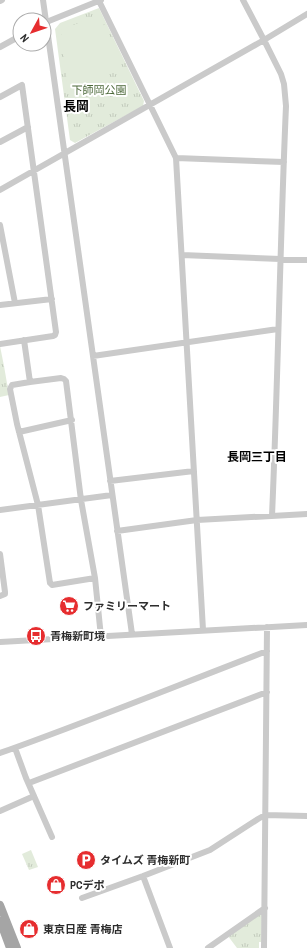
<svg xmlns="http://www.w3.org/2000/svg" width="307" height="948" font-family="'Archivo Narrow','Noto Sans JP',sans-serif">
<defs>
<pattern id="park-tufts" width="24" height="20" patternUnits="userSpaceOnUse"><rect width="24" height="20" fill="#e2ebdb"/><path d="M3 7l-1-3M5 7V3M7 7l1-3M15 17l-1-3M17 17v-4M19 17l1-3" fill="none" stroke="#c2cabc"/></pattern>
</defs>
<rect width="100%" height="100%" fill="#fff"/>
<path fill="url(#park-tufts)" d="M99 8 144 101 143 106 75 143 70 140 55 29 60 23Z
M0 346 4 366 9 395 0 397Z
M31 850 38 867 29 870 22 854Z
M259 913 262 915 261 942H259V948H237L228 936Z"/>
<path fill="#e2ebdb" d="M99 15 121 61 120 68 68 91 61 30Z"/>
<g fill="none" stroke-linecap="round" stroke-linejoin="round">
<path stroke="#cacaca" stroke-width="6" d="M43 0 132 634
M243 0 264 40 281 74 284 84 286 106C280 243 278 379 272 516
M0 1 2 0
M99 1 176 158 203 630
M44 23 101 0
M0 47 20 36
M0 97 22 85 56 332 55 335 53 336 0 344
M0 142 28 127
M176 158 284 162
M0 190 264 40 307 14
M0 225 15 303
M182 255 307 260
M0 305 52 299
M24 340 30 382
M93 356 278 329
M61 378 64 379 66 381 81 500 95 578 52 585 50 583 38 505 17 424 10 389 12 385 30 382Z
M19 432 72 420
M110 481 194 471
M0 510 112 495
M117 531 197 520 307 514
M0 554 5 592V594L0 596
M95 578 101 637
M0 642 307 625
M15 748 26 778 52 837
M0 753C90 721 178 685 267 651
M29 783 267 692
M0 811 34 796
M143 876 170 948
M82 898 143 876 210 850 258 819 265 815 307 816
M208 948 265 908
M264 948 267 627"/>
<path stroke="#a5a5a5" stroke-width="8" d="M0 905 17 948
M0 921 10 948"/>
</g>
<defs>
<symbol id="supermarket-disc" viewBox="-11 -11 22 22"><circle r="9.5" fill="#e62d2f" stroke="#fff"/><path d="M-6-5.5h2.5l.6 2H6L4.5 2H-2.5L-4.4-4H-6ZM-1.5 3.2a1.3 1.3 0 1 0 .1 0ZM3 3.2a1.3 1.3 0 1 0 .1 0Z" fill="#fff"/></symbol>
<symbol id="bus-disc" viewBox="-11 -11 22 22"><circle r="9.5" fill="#e62d2f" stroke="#fff"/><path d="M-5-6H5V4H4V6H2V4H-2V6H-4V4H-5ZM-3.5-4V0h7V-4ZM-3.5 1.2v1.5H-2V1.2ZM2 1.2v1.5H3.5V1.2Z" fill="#fff"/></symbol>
<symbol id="parking-disc" viewBox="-11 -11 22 22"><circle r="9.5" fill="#e62d2f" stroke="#fff"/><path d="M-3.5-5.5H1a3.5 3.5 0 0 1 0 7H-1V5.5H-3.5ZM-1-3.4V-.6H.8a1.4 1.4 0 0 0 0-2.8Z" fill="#fff"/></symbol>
<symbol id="shop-disc" viewBox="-11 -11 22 22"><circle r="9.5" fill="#e62d2f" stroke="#fff"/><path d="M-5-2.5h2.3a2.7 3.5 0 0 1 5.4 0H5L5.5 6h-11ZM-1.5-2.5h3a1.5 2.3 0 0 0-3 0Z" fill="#fff"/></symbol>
</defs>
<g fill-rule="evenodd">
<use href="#supermarket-disc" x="58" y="595" width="22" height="22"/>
<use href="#bus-disc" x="25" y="625" width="22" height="22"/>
<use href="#parking-disc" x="75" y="849" width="22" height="22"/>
<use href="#shop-disc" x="45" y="874" width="22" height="22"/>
<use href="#shop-disc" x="18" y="918" width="22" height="22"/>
</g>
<g text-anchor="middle" stroke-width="4" stroke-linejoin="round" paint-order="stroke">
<g font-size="11" fill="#4d693b" stroke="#fff">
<text x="99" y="94">下師岡公園</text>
</g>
<g font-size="11" font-weight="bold" fill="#2d2d2d" stroke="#fff" text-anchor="start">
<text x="83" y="610">ファミリーマート</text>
<text x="50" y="640">青梅新町境</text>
<text x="100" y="864">タイムズ 青梅新町</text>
<text x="70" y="889">PCデポ</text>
<text x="43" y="933">東京日産 青梅店</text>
</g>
<g font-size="12" font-weight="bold" fill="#000" stroke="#fff">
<text x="257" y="461">長岡三丁目</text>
</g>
<g font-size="13" font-weight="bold" fill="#000" stroke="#fff">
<text x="76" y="111">長岡</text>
</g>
</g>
<g transform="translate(32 32) rotate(230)"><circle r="19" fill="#ffffff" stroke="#ababab"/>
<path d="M0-3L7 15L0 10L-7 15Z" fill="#e62d2f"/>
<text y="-6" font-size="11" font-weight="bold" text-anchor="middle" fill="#2d2d2d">N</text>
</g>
</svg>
